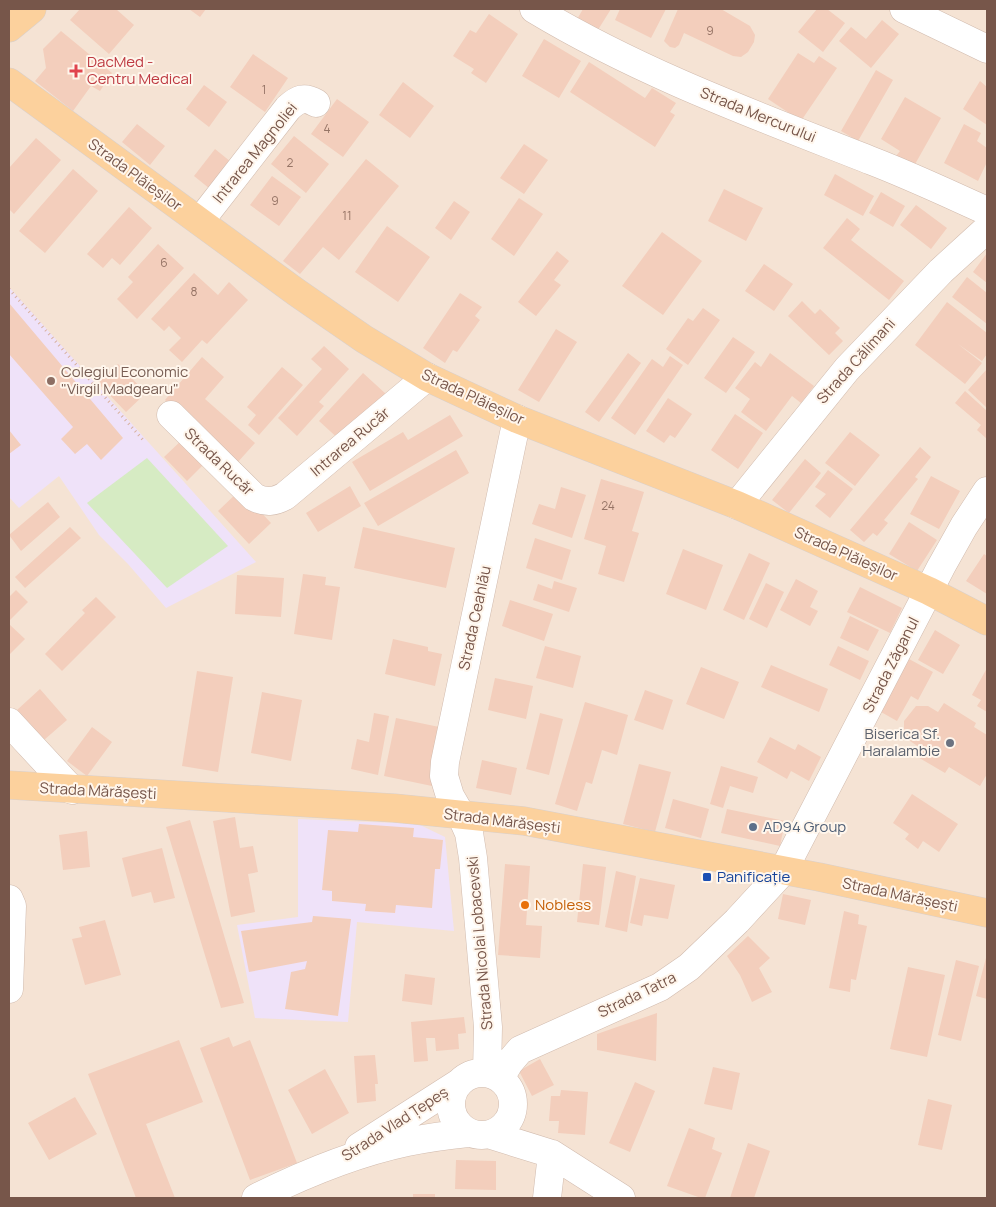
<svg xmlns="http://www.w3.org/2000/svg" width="996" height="1207" font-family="Manrope,sans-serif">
<rect width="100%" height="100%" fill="#fdf2e5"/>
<path fill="#f5e3d4" d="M9 9H987V1198H9Z"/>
<path fill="#efe2f9" d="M9 287 256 562 166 608 128 564 99 535 59 476 19 508 9 497Z
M298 819 418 824 445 837 454 931 357 922 348 1022 255 1018 237 925 298 917Z"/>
<path fill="#d6ebc3" d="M147 458 228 546 167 588 87 503Z"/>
<path fill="#f3cebc" d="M80 9H116L134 25 109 54 70 20Z
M189 9H206L200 17Z
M583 9H611L596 33 576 21Z
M620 9H666L651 38 615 20Z
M678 9H721L750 26 755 35 754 42 748 52 741 57 733 56 684 33 679 45 675 48 670 47 664 41Z
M817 9H827L845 23 823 52 798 32Z
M489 14 518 34 486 83 471 73 474 69 453 56 470 30 476 33Z
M882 20 899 34 871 68 839 41 851 27 866 39Z
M61 31 112 73 100 91 91 86 73 111 35 81 46 68 43 49Z
M544 39 581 61 559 98 522 76Z
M798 53 814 63 819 56 837 68 801 121 768 99Z
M253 54 288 78 265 112 230 87Z
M589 62 645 98 652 88 676 103 670 112 675 115 655 147 570 92Z
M876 70 893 80 858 141 841 131Z
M980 81 987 87V125L963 109Z
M403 82 434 106 410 138 379 115Z
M204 85 227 102 209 127 186 109Z
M905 97 941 118 914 166 896 156 900 151 881 139Z
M337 99 369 122 343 157 311 134Z
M137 124 165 146 150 165 122 142Z
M964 124 981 133 977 141 987 148V162L978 181 944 163Z
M294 136 329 164 306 193 271 164Z
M36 138 61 160 14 214 9 209V168Z
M524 144 548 160 524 194 500 178Z
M215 149 236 166 215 193 194 176Z
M366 159 399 186 339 260 323 247 300 274 283 261Z
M73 169 98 191 45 253 19 231Z
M835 174 874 196 863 216 824 195Z
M272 176 301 197 279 226 250 205Z
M724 189 763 208 746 241 708 221Z
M881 192 905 206 893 227 869 213Z
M519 198 543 214 514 256 491 239Z
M454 201 470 212 451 240 435 228Z
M916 205 947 228 931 249 900 225Z
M129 207 152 228 120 265 112 258 103 268 87 254Z
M847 218 860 229 851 240 904 281 889 300 823 248Z
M387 226 430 257 398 302 355 272Z
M662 232 702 261 663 315 622 286Z
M158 244 184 268 137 319 117 299 133 282 128 277Z
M557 251 569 261 554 280 561 285 536 316 518 302Z
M987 253V283L973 272Z
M764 264 793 284 774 311 745 291Z
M194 273 218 295 229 282 248 300 207 344 202 340 182 362 169 350 181 338 169 326 164 331 151 319Z
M967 277 987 293V324L952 297Z
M460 293 482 307 475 316 480 320 457 352 453 350 445 363 423 348Z
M802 301 815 314 820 309 840 328 835 333 843 341 829 355 788 316Z
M947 302 987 333V354L982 361 958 344 982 363 965 384 915 345Z
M9 303 123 438 101 460 87 444 75 454 61 439 73 427 9 354Z
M703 308 720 320 688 365 666 349 688 318 693 321Z
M556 329 577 342 539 402 518 390Z
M733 337 755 352 726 393 704 378Z
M324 346 349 369 319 402 324 406 297 436 278 418 322 369 311 359Z
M628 353 641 363 599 422 585 412Z
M770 353 814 386 801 403 792 396 766 431 741 412 750 399 735 388 755 362 761 367Z
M670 356 683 365 635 435 611 418 652 359 663 367Z
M202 357 224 377 205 399 255 443 237 463 165 400Z
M118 364 146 393 126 412 98 383Z
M282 367 303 385 259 435 248 425 256 415 247 407Z
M987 369V408L968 390Z
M363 373 386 394 342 442 319 421Z
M965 391 987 411V439L977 430 981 425 955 403Z
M668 398 692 414 675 438 670 435 664 443 646 431Z
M735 414 763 433 738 469 711 450Z
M450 415 463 436 370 491 352 462 403 432 408 440Z
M9 430 21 445 9 454Z
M850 432 880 455 855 486 825 463Z
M184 438 207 461 187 481 164 457Z
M920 447 931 457 915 477 918 479 884 520 888 523 877 536 873 533 864 542 850 530Z
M456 450 469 473 378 526 364 503Z
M805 459 821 473 789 513 772 500Z
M828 470 853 489 830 518 815 506 826 494 815 487Z
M931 476 960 491 939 529 910 514Z
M601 479 644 492 632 531 639 533 624 582 598 574 606 546 584 539Z
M350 486 361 506 318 532 306 513Z
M561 487 586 495 572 538 532 524 539 504 555 509Z
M240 490 271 523 249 544 218 511Z
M48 502 60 517 21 551 9 535Z
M909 522 937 540 917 571 889 554Z
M70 527 81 538 25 588 15 577Z
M363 527 455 548 446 588 354 568Z
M535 538 571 550 562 580 526 568Z
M683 549 723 565 706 610 666 594Z
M749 553 770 563 744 620 723 610Z
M984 554 987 556V594L966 581Z
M303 574 326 577 325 585 340 587 332 640 294 634Z
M237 575 284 578 281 617 235 614Z
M796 579 818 591 810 607 818 611 810 626 780 610Z
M554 581 577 588 569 612 533 600 538 584 552 589Z
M766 583 784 592 767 628 749 619Z
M860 587 902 608 890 633 847 612Z
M16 590 28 602 9 621V597Z
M96 597 116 617 62 671 45 654 85 613 82 610Z
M510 600 553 614 544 641 502 626Z
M850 616 879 630 868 651 840 638Z
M9 624 25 639 9 655Z
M935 630 960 645 943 674 918 660Z
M393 639 428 647V651L442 654 435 686 385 674Z
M545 646 581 656 573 688 536 678Z
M838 646 869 661 860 680 829 665Z
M909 659 933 672 918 700 911 696 897 721 881 712Z
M771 665 828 689 819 712 761 687Z
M701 667 739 682 724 719 686 704Z
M987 668V712L977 706 981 700 972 695Z
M197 671 233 677 218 772 182 766Z
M495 678 533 686 526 719 488 710Z
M40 689 67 720 44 740 17 710Z
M645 690 673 700 663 730 634 720Z
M262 692 302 700 291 761 251 753Z
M585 702 628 715 617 755 602 750 592 784 586 782 577 811 555 804Z
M944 703 976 723 974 727 987 735V774L980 786 949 767 945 773 916 756 919 747 907 739 904 729V721L916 706H928L938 712Z
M374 713 389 716 378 775 351 769 357 739 369 742Z
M540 713 563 719 549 775 526 769Z
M396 718 444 728 432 786 384 776Z
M92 727 112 742 87 776 67 761Z
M770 737 795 750 798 744 821 757 809 781 791 771 787 779 757 762Z
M482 760 517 768 511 795 476 788Z
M639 764 671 772 655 832 623 824Z
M721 766 758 777 753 793 730 786 723 808 710 804Z
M912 794 958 824 939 852 923 841 918 849 905 839 909 834 893 823Z
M673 799 709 809 701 838 665 828Z
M727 809 785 821 780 846 721 833Z
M235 817 240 848 253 846 258 872 248 874 255 912 231 917 213 821Z
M190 820 244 1003 221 1008 166 827Z
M359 824 414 828 413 837 443 840 440 869H435L432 908 396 905 395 913 365 911 366 904 332 901V891L322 890 328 830 358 832Z
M87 831 90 867 63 870 59 835Z
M162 848 175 898 154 903 151 892 132 897 122 858Z
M505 864 530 866 526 925 542 926 540 958 498 955Z
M583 864 606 867 599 925 577 922Z
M616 871 636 876 627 932 605 927Z
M640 878 675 885 668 919 644 915 642 926 630 923Z
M783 894 811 900 805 925 778 919Z
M844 911 859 915 858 924 867 926 856 980 851 979 850 992 829 988Z
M313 916 351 919 338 1016 285 1009 291 972 305 969 307 961 249 972 241 931 312 922Z
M105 920 121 975 85 985 72 939 82 937 79 927Z
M748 936 770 958 759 968 772 992 752 1002 740 975 727 956Z
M987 954V999L976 996Z
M956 960 979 966 961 1041 938 1035Z
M908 967 945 975 927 1057 890 1049Z
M405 974 435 978 432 1005 402 1001Z
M657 1013 656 1061 597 1050V1034Z
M464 1017 466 1033 458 1034 459 1049 436 1051 435 1038H426L428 1061 414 1062 411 1022Z
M229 1037 233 1047 250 1040 297 1163 250 1180 200 1048Z
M179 1040 203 1102 146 1124 175 1198H136L88 1074Z
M375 1055 378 1084H375L376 1101 357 1103 354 1056Z
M540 1059 554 1085 532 1096 519 1071Z
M713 1067 740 1073 732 1110 704 1104Z
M325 1069 349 1113 312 1134 288 1090Z
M635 1082 655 1091 630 1152 609 1143Z
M561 1090 588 1092 585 1135 558 1133 559 1121H549L551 1096H560Z
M75 1097 97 1134 49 1160 28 1123Z
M928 1099 952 1105 942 1150 918 1145Z
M689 1128 715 1138 712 1149 722 1153 705 1198H701L667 1186Z
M748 1143 770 1151 754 1198H730Z
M456 1160 496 1161V1190L455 1189Z
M413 1194H435V1198H413Z"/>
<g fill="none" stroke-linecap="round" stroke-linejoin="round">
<defs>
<path id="minor" d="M534 9C640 73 758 116 872 161 911 176 949 194 987 211
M904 9 987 49
M200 221 288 108C298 99 304 96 316 103
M171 415 254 497C266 503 274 502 285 496L427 377
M737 505 847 369 941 271 987 229
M9 722 72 790
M9 899 12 906 9 989
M451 1104a31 31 0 1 1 62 0a31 31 0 1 1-62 0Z
M487 1073 488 1027 473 858 469 833 461 815 450 796 444 776 445 762 517 419
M500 1078 509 1063 520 1050 660 987 689 967 737 921 783 871 941 567 964 526 987 491
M491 1135 552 1154 621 1198
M359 1147 459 1083
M256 1198C304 1174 355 1153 407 1142 427 1138 448 1135 468 1133
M547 1198 552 1154"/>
<path id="major" d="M9 28 32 9
M9 82 296 292 364 339 427 377 517 419 737 505 929 591 987 621
M9 785 394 808 524 821 819 877 987 913"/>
</defs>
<use href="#minor" stroke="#d1bbae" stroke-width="29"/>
<use href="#major" stroke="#d9d0cc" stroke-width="29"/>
<path stroke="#d8b19f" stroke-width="3" stroke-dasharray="1 4" stroke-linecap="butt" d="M9 289 144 441"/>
<use href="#minor" stroke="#fff" stroke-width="28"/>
<use href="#major" stroke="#fcd19d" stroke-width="28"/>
</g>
<path fill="#e0444e" stroke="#fff6ec" stroke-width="2" d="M73.5 63.5h5v5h5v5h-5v5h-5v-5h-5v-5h5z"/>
<circle fill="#8d6e63" stroke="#fff6ec" stroke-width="2" cx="51" cy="381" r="5"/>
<circle fill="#6b7280" stroke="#fff6ec" stroke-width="2" cx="950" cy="743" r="5"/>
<circle fill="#5c6f8a" stroke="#fff6ec" stroke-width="2" cx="753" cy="827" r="5"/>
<rect fill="#1a4fb4" stroke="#fff6ec" stroke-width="2" x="702" y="872" width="10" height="10" rx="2.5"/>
<circle fill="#e8710a" stroke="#fff6ec" stroke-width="2" cx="525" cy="905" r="5"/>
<g text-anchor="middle" stroke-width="4" stroke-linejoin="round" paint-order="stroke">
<g font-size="12" fill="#967466">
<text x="710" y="35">9</text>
<text x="264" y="94">1</text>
<text x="327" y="133">4</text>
<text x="290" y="167">2</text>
<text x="275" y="205">9</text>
<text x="347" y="220">11</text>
<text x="164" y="267">6</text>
<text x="194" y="296">8</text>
<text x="608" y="510">24</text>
</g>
<g font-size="15" fill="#be3a42" stroke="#fff6ec" text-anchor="start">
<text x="87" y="67">DacMed -<tspan x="87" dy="17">Centru Medical</tspan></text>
</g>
<g font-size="15" fill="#77564a" stroke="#fff6ec">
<text transform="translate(758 115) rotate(22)" y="5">Strada Mercurului</text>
<text transform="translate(255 153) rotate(-51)" y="5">Intrarea Magnoliei</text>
<text transform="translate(135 175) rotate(36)" y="5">Strada Plăieșilor</text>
<text transform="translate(856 361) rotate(-48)" y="5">Strada Călimani</text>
<text transform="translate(473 397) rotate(25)" y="5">Strada Plăieșilor</text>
<text transform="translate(350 442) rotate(-40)" y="5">Intrarea Rucăr</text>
<text transform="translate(219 462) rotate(44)" y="5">Strada Rucăr</text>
<text transform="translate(846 554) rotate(24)" y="5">Strada Plăieșilor</text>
<text transform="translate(475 618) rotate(-78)" y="5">Strada Ceahlău</text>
<text transform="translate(891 665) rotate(-63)" y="5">Strada Zăganul</text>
<text transform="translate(98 791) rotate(3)" y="5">Strada Mărășești</text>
<text transform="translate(502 821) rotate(7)" y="5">Strada Mărășești</text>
<text transform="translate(900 895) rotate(12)" y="5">Strada Mărășești</text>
<text transform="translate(480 943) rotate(-95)" y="5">Strada Nicolai Lobacevski</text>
<text transform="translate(637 995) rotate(-26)" y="5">Strada Tatra</text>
<text transform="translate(395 1124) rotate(-33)" y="5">Strada Vlad Țepeș</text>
</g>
<g font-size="15" fill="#785e54" stroke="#fff6ec" text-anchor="start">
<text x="61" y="377">Colegiul Economic<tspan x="61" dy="17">"Virgil Madgearu"</tspan></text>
</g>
<g font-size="15" fill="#5b616d" stroke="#fff6ec" text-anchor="end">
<text x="940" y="739">Biserica Sf.<tspan x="940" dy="17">Haralambie</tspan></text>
</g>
<g font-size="15" fill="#4e5e75" stroke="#fff6ec" text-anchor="start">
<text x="763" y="832">AD94 Group</text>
</g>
<g font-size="15" fill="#164399" stroke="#fff6ec" text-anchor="start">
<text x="717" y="882">Panificație</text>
</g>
<g font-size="15" fill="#c56008" stroke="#fff6ec" text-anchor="start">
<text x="535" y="910">Nobless</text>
</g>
</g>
<rect width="996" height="1207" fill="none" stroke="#77564a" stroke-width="20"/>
</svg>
